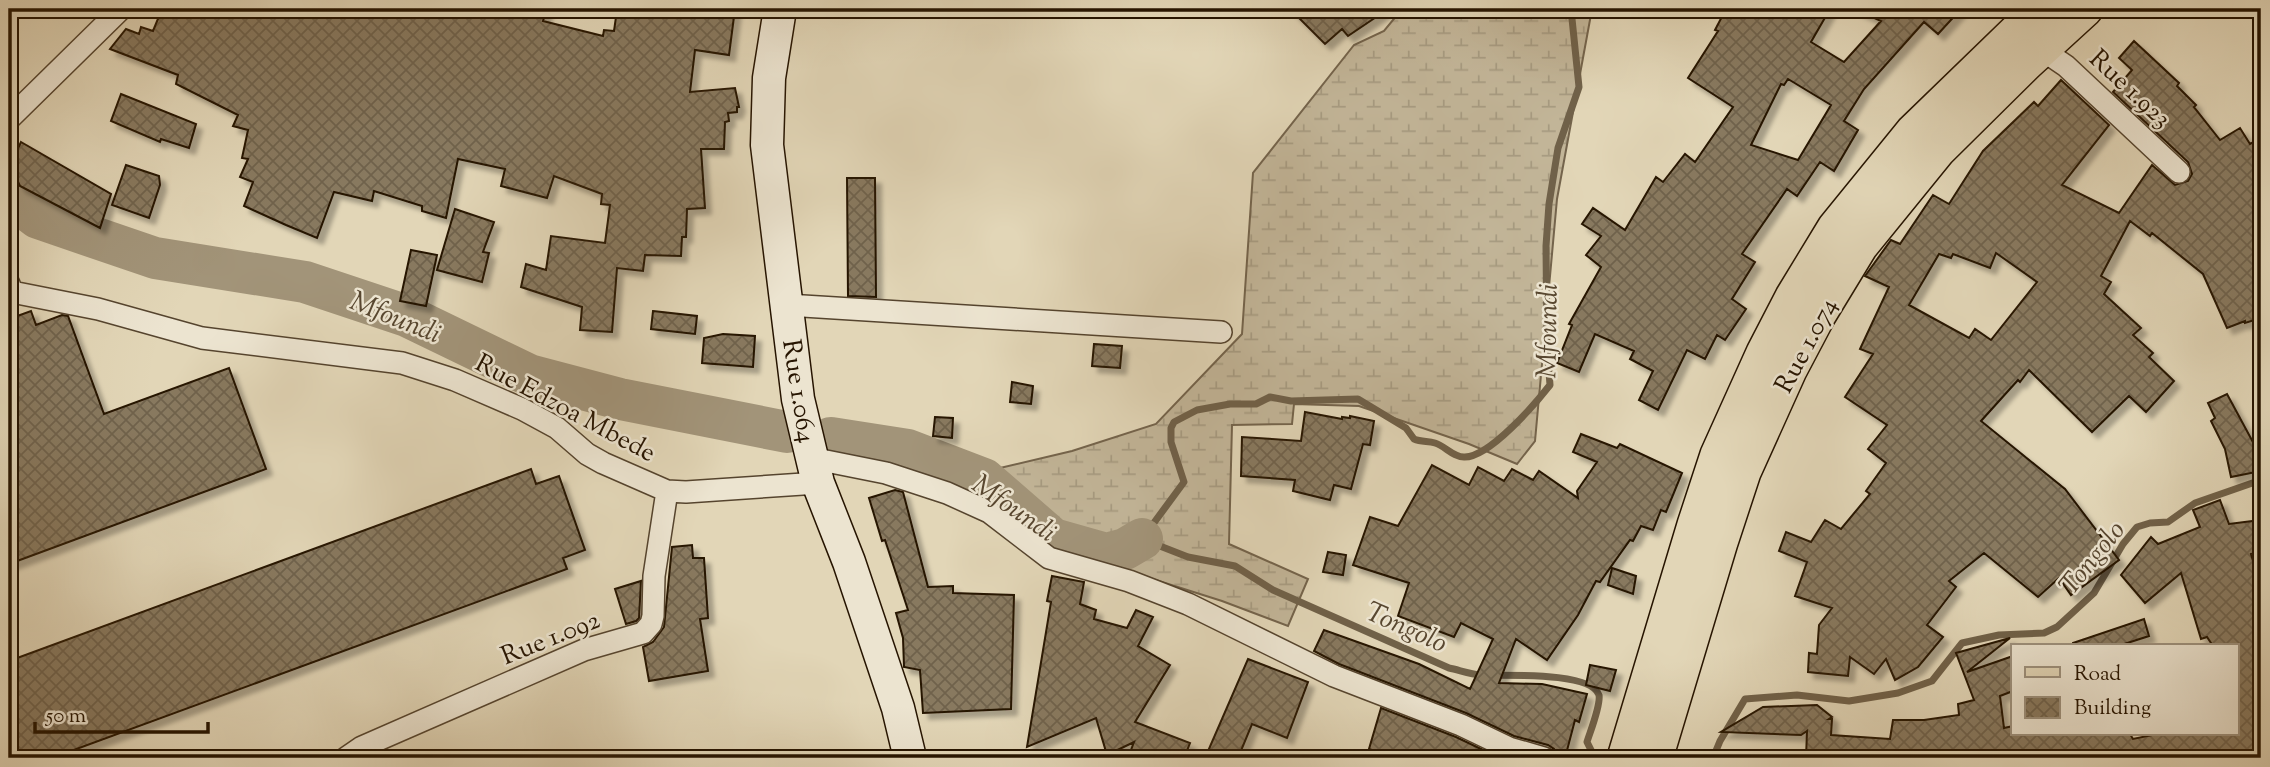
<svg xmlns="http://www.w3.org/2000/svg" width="2270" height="767" font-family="'Sorts Mill Goudy',serif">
<defs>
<pattern id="wetland-marsh" width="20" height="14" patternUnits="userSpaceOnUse" patternTransform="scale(1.75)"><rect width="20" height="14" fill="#c2b598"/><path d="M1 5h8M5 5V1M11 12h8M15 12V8" fill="none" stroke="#a79b81"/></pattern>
<pattern id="building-cross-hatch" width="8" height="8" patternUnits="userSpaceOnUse" patternTransform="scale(1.75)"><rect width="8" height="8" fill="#88795f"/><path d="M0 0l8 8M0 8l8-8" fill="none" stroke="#6f624c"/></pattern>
<filter id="shadow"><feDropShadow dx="6" dy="6" stdDeviation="2" flood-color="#0004"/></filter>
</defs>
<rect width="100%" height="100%" fill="#e2d6b7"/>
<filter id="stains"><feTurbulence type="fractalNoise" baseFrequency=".00286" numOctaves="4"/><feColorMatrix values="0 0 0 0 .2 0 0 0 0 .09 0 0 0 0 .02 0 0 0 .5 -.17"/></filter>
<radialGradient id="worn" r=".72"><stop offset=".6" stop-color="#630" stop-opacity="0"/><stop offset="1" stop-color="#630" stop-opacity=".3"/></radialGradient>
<path fill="url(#wetland-marsh)" stroke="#74644c" stroke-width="2" d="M1402 9H1592L1557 199 1535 441 1517 464 1469 444 1359 406 1294 404 1292 424 1232 425 1229 544 1308 579 1288 626 1222 601 1045 545 976 493 977 468H1000L1072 451 1156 424 1242 334 1253 173 1354 45 1384 31Z"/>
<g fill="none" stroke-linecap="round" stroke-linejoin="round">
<path stroke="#706149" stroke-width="7" d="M1571 9 1579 87 1558 148 1549 204 1546 246 1547 346 1550 385C1536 403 1489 458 1464 457 1453 457 1445 446 1435 443 1428 441 1421 442 1414 439L1406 428 1358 399 1291 401 1270 397 1256 404H1230L1197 410 1174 422 1171 428V442L1184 482 1142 539 1188 557 1235 566 1273 590 1449 668C1459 670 1470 674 1481 675 1503 676 1591 671 1599 695 1601 705 1590 732 1587 742L1592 752 1599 758
M1713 758 1720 741 1745 699 1797 695 1849 701 1898 693 1932 681 1962 643 1999 635 2044 633 2057 627 2094 593 2123 544 2137 527 2150 523 2168 522 2195 503 2261 480"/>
<path stroke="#a29479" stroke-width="42" d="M9 196 38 218 155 258 305 282 407 316 529 375 620 399 787 432
M831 438 908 450 984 479 1053 539 1106 554 1125 549 1142 539"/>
</g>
<path fill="url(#building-cross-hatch)" stroke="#261400" stroke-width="2" fill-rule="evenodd" filter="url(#shadow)" d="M162 9H547L543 21 603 36 604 30 614 31 617 10 660 15 661 9H735L729 55 695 50 690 92 735 88 739 107H737V112L728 113 729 121 725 122 724 149H701L705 208 687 209 686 237H682L681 256 645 255 643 271 617 268 612 332 580 330 582 307 521 287 526 264 546 270 551 236 605 243 610 205 601 204 602 194 554 176 547 198 501 186 505 169 458 159 446 218 422 211V206L374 191 372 201 334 192 317 238 286 225 244 206 253 182 240 177 248 159 242 158 248 130 233 126 238 115 176 84 178 75 110 49 126 29 139 34 141 27 153 31Z
M1290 9H1388L1348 36 1342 29 1325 44Z
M1726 9H1830L1811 42 1844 62 1881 21 1855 9H1961L1938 34 1924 22 1864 89 1844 121 1858 130 1834 171 1820 162 1797 196 1787 189 1742 254 1755 262 1732 299 1746 309 1725 340 1717 335 1705 359 1687 350 1658 410 1639 400 1653 371 1630 359 1634 351 1595 334 1579 372 1557 363 1572 325 1569 324 1601 267 1586 255 1601 236 1582 224 1593 208 1625 230 1656 177 1663 182 1685 154 1695 162 1733 107 1688 78 1718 31 1715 30ZM1788 79 1831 105 1798 160 1751 145 1781 84 1784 85Z
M2134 41 2179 83 2177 86 2196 105 2194 107 2220 140 2240 128 2250 144 2261 138V318L2245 323V321L2227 328 2203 274 2152 233 2150 236 2130 221 2101 276 2111 282 2104 294 2141 328 2133 335 2153 353 2149 357 2174 381 2146 412 2129 396 2092 432 2029 370 2020 382 2018 380 1981 421 2065 489 2119 560 2071 595 2059 578 2038 597 1984 553 1949 581 1956 587 1927 625 1943 637 1918 667 1895 680 1886 659 1874 674 1850 657 1848 676 1808 672 1809 653 1817 654 1819 625 1832 608 1795 596 1807 562 1779 551 1786 532 1811 542 1825 520 1841 529 1870 494 1866 491 1886 463 1868 449 1887 425 1845 397 1873 354 1860 349 1889 287 1865 276 1891 240 1900 244 1933 195 1949 204 1983 151 2034 102 2038 106 2061 80 2109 125 2062 185 2119 213 2152 165 2175 185 2188 181 2192 174 2188 162 2113 92 2132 70 2119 58ZM1996 253 2037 282 1991 340 1975 329 1969 338 1909 305 1939 254 1951 258 1953 254 1990 268Z
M121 94 196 124 189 148 161 139 160 142 111 121Z
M21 142 111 194 100 228 20 186 10 165Z
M126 165 159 176 160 185 149 218 112 205Z
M847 178H875L876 297 848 296Z
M455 209 494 222 483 252 489 253 482 282 437 270Z
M411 250 437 255 426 306 400 301Z
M31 311 36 325 62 315 68 316 104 414 229 368 266 469 9 564V319Z
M653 311 697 316 695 334 651 329Z
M723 334 755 336 753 367 702 363 704 338Z
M1094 344 1122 346 1120 368 1092 366Z
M1012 382 1033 386 1031 404 1010 402Z
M2227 394 2261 457V471L2231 477 2225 449 2211 421 2215 418 2208 403Z
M1305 412 1342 419V417L1350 418V416L1374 421 1370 445 1363 444 1351 489 1334 485 1330 500 1293 491 1295 480 1241 476 1242 437 1301 441Z
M935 417 953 418 952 438 933 436Z
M1581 434 1617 448 1620 444 1682 473 1666 512 1661 510 1653 530 1641 526 1633 541 1630 540 1600 582 1596 581 1578 615 1547 660 1516 639 1499 683 1542 684 1587 694 1579 722 1575 720 1565 758H1557L1554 749 1548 745 1514 736 1466 713 1339 664 1314 651 1324 630 1419 664 1470 689 1493 639 1461 623 1454 637 1398 616 1409 583 1353 565 1370 517 1398 526 1432 465 1469 485 1478 467 1504 481 1512 469 1533 480 1539 471 1578 498 1577 491 1597 462 1573 452Z
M531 469 536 484 559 476 585 550 563 558 567 569 52 758H9V661Z
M895 490 903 492 928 587 953 586V593L1014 595 1011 709 923 713 920 670 904 667 903 638 896 613 908 610 885 540 882 541 869 498Z
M2220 500 2229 524 2261 520V552L2251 554 2261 588V604L2257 605 2261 621V692L2257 734 2261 735V758H1806L1807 731 1801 735 1721 732 1763 707 1817 705 1832 717 1829 719H1832L1831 735 1890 739 1893 720H1924L1959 715 1958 704 1974 700 1956 653 2010 638 1967 672 2013 656V691L2000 696 2004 728 2013 726V734H2130L2133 739 2157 734H2237V646H2213L2207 637 2201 639 2181 573 2145 603 2121 575 2151 537 2158 544 2200 527 2193 510Z
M692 545 693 558H704L708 618 700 619 708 671 649 681 643 647 653 642 664 627 672 547Z
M1328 552 1346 555 1343 575 1323 572Z
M1612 568 1636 576 1633 594 1608 585Z
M1052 576 1084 582 1080 604 1096 610 1094 619 1127 628 1136 610 1153 617 1138 646 1170 665 1135 722 1190 743 1184 758H1128L1134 742 1107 755 1096 718 1027 747 1051 602 1047 601Z
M641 581 639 618 636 621 626 624 615 589Z
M2144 619 2149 636 2118 646H2073V643Z
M1248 659 1308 682 1287 738 1252 724 1238 758H1205Z
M1590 665 1616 670 1610 691 1586 685Z
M1381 708 1456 737 1500 758H1393L1369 749Z"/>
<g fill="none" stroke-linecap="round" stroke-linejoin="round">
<defs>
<path id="minor" d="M2041 49 2066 66 2179 172
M9 119 121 9
M9 284 12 292 98 309 202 338 402 363 455 380 522 409 557 428 587 454 603 463 667 491 686 492 818 483
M787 305 1221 332
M811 458 886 473 947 493 989 512 1049 558 1129 581 1188 604 1334 676 1461 725 1509 748 1544 758
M346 758 362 747 584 650 643 633 651 624 653 616 654 576 667 491"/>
<path id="secondary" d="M780 9 769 78 767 145 798 399 818 483 849 562 898 708 910 758"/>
<path id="primary" d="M1625 758 1695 525 1718 455 1764 353 1793 297 1835 228 1913 132 2040 9
M1655 758 1720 542 1743 472 1789 370 1818 315 1860 246 1938 150 2026 63 2085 9"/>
</defs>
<use href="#minor" stroke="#55442e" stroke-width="24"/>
<use href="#secondary" stroke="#261400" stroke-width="35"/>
<use href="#primary" stroke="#261400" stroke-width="38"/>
<use href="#minor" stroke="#ece4d0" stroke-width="21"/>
<use href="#secondary" stroke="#ece4d0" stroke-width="32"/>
<use href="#primary" stroke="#e2d6b7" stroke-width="35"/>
</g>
<g text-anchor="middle" stroke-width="5" stroke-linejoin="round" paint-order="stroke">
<g font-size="26" fill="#261400" stroke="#ece4d0">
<text transform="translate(2131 88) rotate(43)" y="9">Rue 1.923</text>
<text transform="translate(1805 345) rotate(-62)" y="9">Rue 1.074</text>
<text transform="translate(800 391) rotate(81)" y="9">Rue 1.064</text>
<text transform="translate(566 407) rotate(28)" y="9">Rue Edzoa Mbede</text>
<text transform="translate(550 637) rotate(-22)" y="9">Rue 1.092</text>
</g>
<g font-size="28" font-style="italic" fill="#584730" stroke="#ece4d0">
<text transform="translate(396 316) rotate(22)" y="10">Mfoundi</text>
<text transform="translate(1546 331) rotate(-89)" y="10">Mfoundi</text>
<text transform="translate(1015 507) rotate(35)" y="10">Mfoundi</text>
<text transform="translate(2091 557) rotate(-51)" y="10">Tongolo</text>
<text transform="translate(1407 626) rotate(24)" y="10">Tongolo</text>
</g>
</g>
<rect width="2270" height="767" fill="none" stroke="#e2d6b7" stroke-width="35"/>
<rect x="10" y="10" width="2249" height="746" fill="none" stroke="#261400" stroke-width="3.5"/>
<rect x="18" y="18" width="2235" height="732" fill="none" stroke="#261400" stroke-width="2"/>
<rect x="2011" y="644" width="228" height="91" fill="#ece4d0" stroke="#9d917d" stroke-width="2"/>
<rect x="2025" y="667" width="35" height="10" fill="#e2d6b7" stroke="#9d917d" stroke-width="2"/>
<text x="2074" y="680" font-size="21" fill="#261400">Road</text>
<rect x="2025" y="697" width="35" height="21" fill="url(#building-cross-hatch)" stroke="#9d917d" stroke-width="2"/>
<text x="2074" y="714" font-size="21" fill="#261400">Building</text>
<path d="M35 722v10h173v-10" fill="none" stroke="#261400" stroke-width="3.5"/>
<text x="46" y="722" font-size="21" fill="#261400" stroke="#ece4d0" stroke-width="5" paint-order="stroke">50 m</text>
<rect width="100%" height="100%" filter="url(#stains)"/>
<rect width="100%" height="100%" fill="url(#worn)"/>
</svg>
